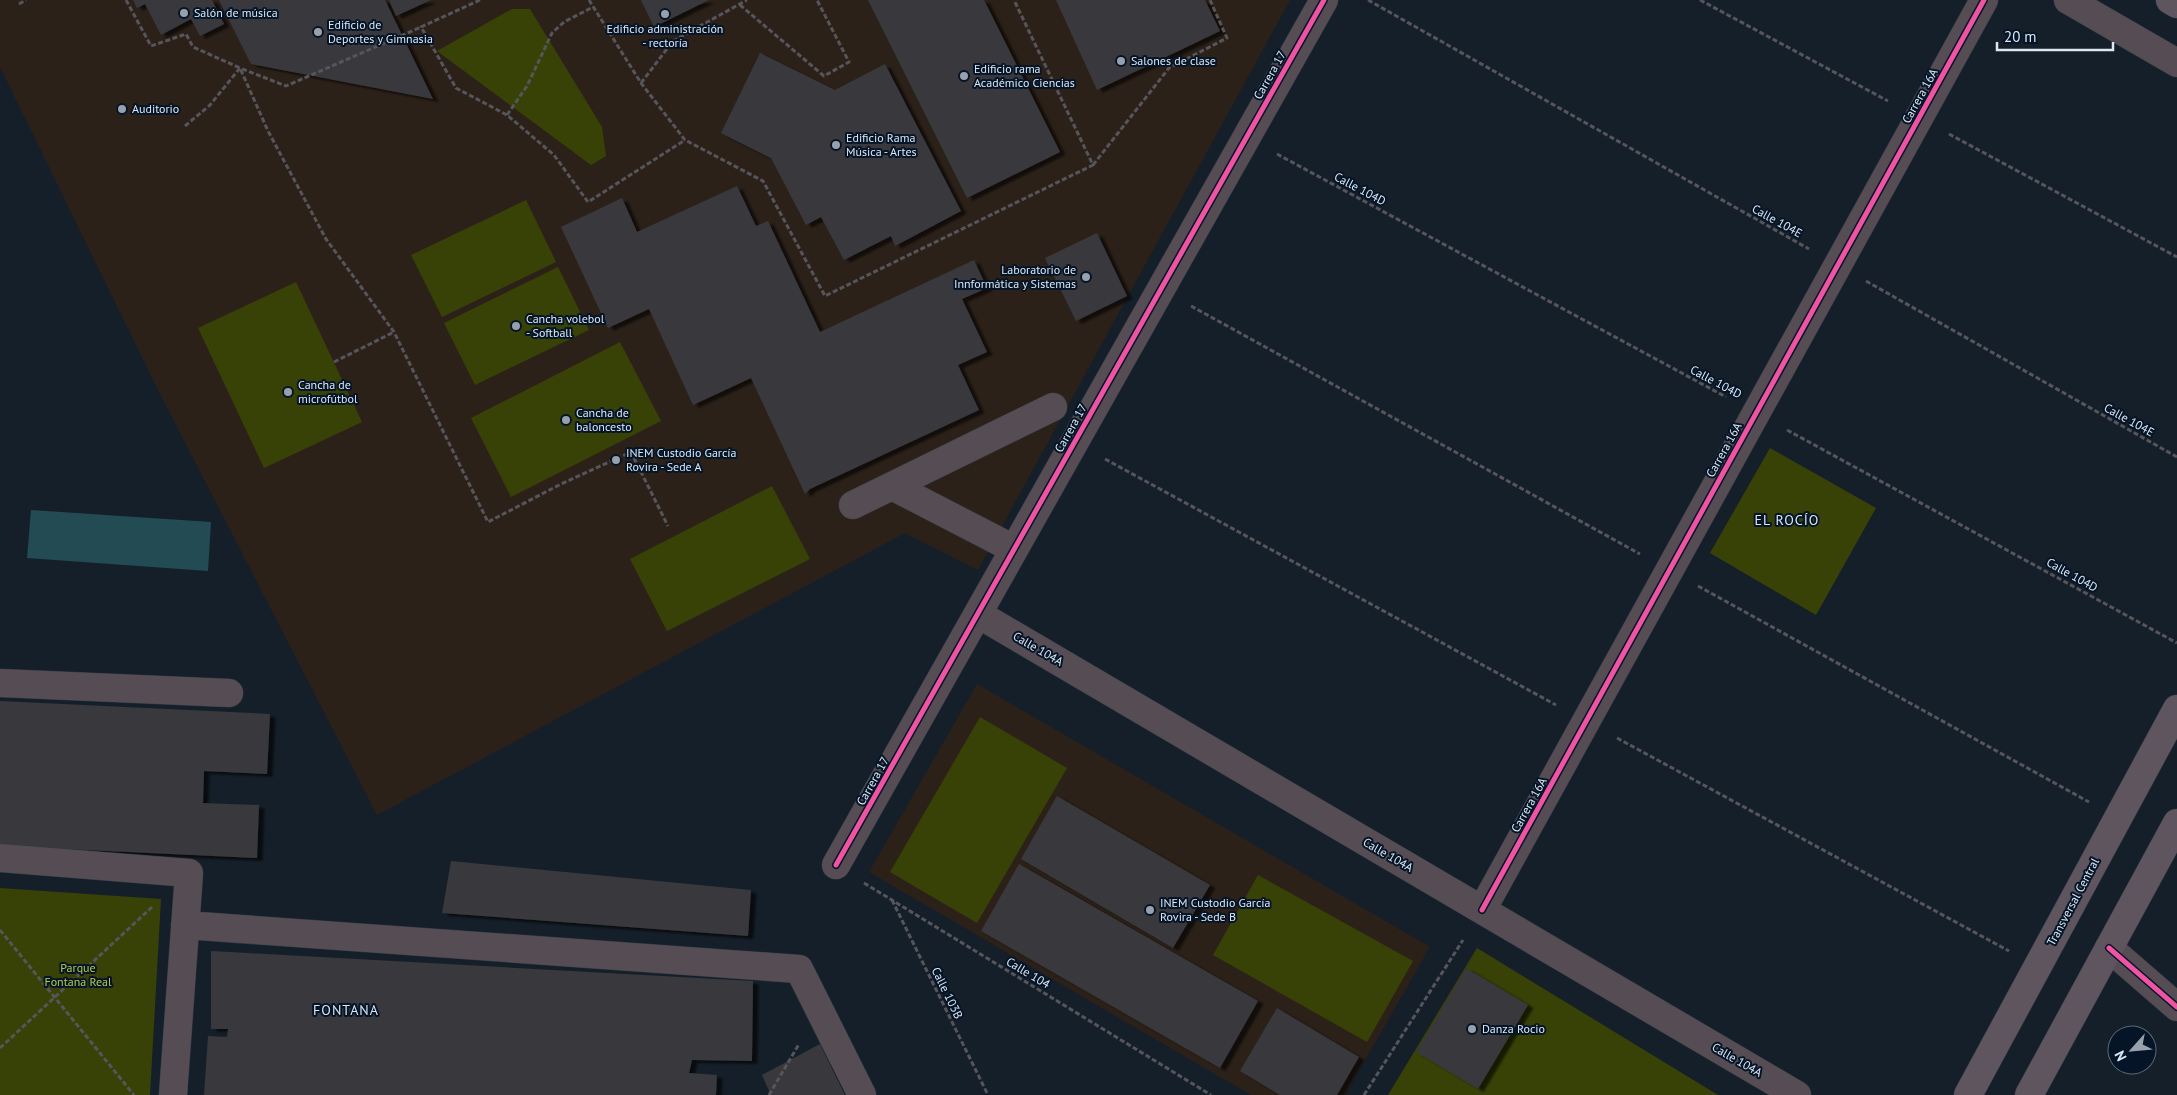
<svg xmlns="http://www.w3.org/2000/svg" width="2177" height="1095" font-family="'PT Sans',sans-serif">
<defs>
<filter id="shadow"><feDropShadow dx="5.5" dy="3" stdDeviation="1" flood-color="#0009"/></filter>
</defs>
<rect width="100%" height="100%" fill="#151f29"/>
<path fill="#2c2119" d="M0 0H1290L978 570 905 533 377 815 157 388 0 67Z
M977 684 1430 947 1345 1095H1251L869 872Z"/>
<path fill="#384206" d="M512 9H530L602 127 606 156 591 165 437 51Z
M526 200 556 262 442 317 411 255Z
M558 267 589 330 475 385 444 323Z
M296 282 362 422 264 468 198 328Z
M620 342 661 421 511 497 471 418Z
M1770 448 1876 508 1816 615 1710 553Z
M772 486 810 559 667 631 630 559Z
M980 717 1067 768 977 923 890 872Z
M1258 875 1413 961 1367 1042 1213 955Z
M0 888 161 899 150 1095H0Z
M1477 948 1718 1095H1388Z"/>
<path fill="#234b53" d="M31 510 211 522 208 571 27 558Z"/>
<path fill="#38393c" filter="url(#shadow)" d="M133 0H212L224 24 200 36 191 19 161 35 145 4 137 8Z
M219 0H385L433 99 251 64Z
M389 0H431L396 16Z
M641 0H709L654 27Z
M868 0H984L1060 152 967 198Z
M1056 0H1205L1220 31 1097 90Z
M760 53 835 90 885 64 961 211 895 246 891 236 844 260 821 217 806 225 771 158 721 133Z
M737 186 756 226 768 221 820 332 974 260 987 288 962 299 987 352 958 365 979 410 810 489 805 494 751 378 693 405 649 309 608 328 561 227 622 198 637 232Z
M1097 233 1127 296 1076 321 1045 258Z
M0 701 270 714 267 774 204 771 203 803 259 805 257 858 0 846Z
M1057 796 1210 885 1173 948 1021 859Z
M451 861 751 890 748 936 442 913Z
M1019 864 1258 1001 1220 1068 981 931Z
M211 951 753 981 752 1061 692 1060 689 1073 717 1075 716 1095H204L208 1036 227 1037 228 1029H211Z
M1466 968 1528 1005 1478 1089 1416 1052Z
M1277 1008 1359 1057 1337 1095H1280L1240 1071Z
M820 1044 845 1095H771L762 1075Z"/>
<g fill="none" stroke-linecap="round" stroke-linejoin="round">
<defs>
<path id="minor" d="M2068 0 2177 63
M892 486 1014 549
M853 505 1053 407
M978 614 1797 1095
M0 683 229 693
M0 858 189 873 173 1095
M836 865 1324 0
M1482 910 1984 0
M185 925 799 969 862 1095
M2109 948 2177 1007"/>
<path id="major" d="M2170 0 2177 4
M1968 1095 2177 709
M2029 1095 2177 823"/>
</defs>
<use href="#minor" stroke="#323b44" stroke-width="29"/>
<use href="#major" stroke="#323b44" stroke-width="29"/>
<path stroke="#56555b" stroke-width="3" stroke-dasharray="5 2.5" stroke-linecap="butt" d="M126 0 151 46 186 34 193 47 240 68 268 131 326 239 394 332 488 522 561 484 631 452 668 526
M480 0 421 27 456 88 507 115 554 155 588 202 685 140
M589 0 641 83 685 140 763 181 825 296 1093 165 1014 0
M1368 0 1809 249
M1700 0 1888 101
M19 4 26 0
M740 5 824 76 849 62 817 0
M641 83 673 41 747 0
M507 115 527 86 552 33 564 22 593 7
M185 126 210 105 240 68 286 86 421 27
M1949 134 2177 257
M1277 154 1726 397
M1093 165 1169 68 1227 38 1210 0
M1866 281 2177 457
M1191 306 1640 554
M334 362 394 332
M1787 430 2177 643
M1105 459 1556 705
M1698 586 2089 802
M1617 738 2009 951
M864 883 1211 1095
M892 900 988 1095
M0 930 134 1095
M0 1048 152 907
M769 1095 799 1044
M1364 1095 1463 940"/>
<use href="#minor" stroke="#564c54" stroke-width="28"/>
<use href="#major" stroke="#5f555f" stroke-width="28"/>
<defs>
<path id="cycleway" d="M836 865 1324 0
M1482 910 1984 0
M2109 948 2177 1007"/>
</defs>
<use href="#cycleway" stroke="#051527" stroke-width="8"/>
<use href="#cycleway" stroke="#f153a3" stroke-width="5"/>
</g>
<g fill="#96a1ad" stroke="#051527" stroke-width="2">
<circle cx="184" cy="13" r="5"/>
<circle cx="665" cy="14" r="5"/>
<circle cx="318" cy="32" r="5"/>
<circle cx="1121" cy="61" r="5"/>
<circle cx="964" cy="76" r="5"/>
<circle cx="122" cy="109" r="5"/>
<circle cx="836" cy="145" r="5"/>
<circle cx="1086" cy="277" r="5"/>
<circle cx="516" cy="326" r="5"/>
<circle cx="288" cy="392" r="5"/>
<circle cx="566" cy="420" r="5"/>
<circle cx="616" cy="460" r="5"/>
<circle cx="1150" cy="910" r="5"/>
<circle cx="1472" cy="1029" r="5"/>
</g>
<g text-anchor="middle" stroke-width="4" stroke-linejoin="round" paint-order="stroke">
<g font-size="12" fill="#dbe7f4" stroke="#051527" text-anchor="start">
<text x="194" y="17">Salón de música</text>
<text x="328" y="29">Edificio de<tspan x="328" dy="14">Deportes y Gimnasia</tspan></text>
<text x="665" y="33" text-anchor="middle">Edificio administración<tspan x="665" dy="14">- rectoría</tspan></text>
<text x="1131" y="65">Salones de clase</text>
<text x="974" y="73">Edificio rama<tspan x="974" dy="14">Académico Ciencias</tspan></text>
<text x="132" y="113">Auditorio</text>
<text x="846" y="142">Edificio Rama<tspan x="846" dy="14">Música - Artes</tspan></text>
<text x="1076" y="274" text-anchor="end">Laboratorio de<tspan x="1076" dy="14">Innformática y Sistemas</tspan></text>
<text x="526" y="323">Cancha volebol<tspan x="526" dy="14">- Softball</tspan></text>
<text x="298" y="389">Cancha de<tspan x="298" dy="14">microfútbol</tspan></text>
<text x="576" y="417">Cancha de<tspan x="576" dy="14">baloncesto</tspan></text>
<text x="626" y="457">INEM Custodio García<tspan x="626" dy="14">Rovira - Sede A</tspan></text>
<text x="1160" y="907">INEM Custodio García<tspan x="1160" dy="14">Rovira - Sede B</tspan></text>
<text x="1482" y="1033">Danza Rocio</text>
</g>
<g font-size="12" fill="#dbe7f4" stroke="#051527">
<text transform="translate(1270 75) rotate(-61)" y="4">Carrera 17</text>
<text transform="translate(1920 96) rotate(-61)" y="4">Carrera 16A</text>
<text transform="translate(1360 189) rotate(28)" y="4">Calle 104D</text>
<text transform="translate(1777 221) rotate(29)" y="4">Calle 104E</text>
<text transform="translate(1716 382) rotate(28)" y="4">Calle 104D</text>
<text transform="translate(2129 420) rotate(29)" y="4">Calle 104E</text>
<text transform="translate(1071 428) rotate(-61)" y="4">Carrera 17</text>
<text transform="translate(1724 450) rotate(-61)" y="4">Carrera 16A</text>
<text transform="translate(2072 575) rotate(29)" y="4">Calle 104D</text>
<text transform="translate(1038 649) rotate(30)" y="4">Calle 104A</text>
<text transform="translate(873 781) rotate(-61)" y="4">Carrera 17</text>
<text transform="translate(1529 805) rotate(-61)" y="4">Carrera 16A</text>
<text transform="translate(1388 855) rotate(30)" y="4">Calle 104A</text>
<text transform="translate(2073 902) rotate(-62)" y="4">Transversal Central</text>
<text transform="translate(1028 973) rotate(31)" y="4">Calle 104</text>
<text transform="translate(947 993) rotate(64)" y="4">Calle 103B</text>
<text transform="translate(1737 1060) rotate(30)" y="4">Calle 104A</text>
</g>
<g font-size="12" fill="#b5cc4c" stroke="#051527">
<text x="78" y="972">Parque<tspan x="78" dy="14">Fontana Real</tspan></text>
</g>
<g font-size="14" letter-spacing="1" fill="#dbe7f4" stroke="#051527">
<text x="1787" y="525">EL ROCÍO</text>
<text x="346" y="1015">FONTANA</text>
</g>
</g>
<g transform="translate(2132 1050) rotate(243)"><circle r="24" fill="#051527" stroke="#5b6979"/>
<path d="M0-4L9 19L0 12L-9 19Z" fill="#96a1ad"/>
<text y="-8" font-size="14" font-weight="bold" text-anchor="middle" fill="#dbe7f4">N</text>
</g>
<path d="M1997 42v8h116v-8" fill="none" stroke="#dbe7f4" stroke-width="2.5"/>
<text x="2004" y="42" font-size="15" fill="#dbe7f4" stroke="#051527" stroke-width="4" paint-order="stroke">20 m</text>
</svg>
